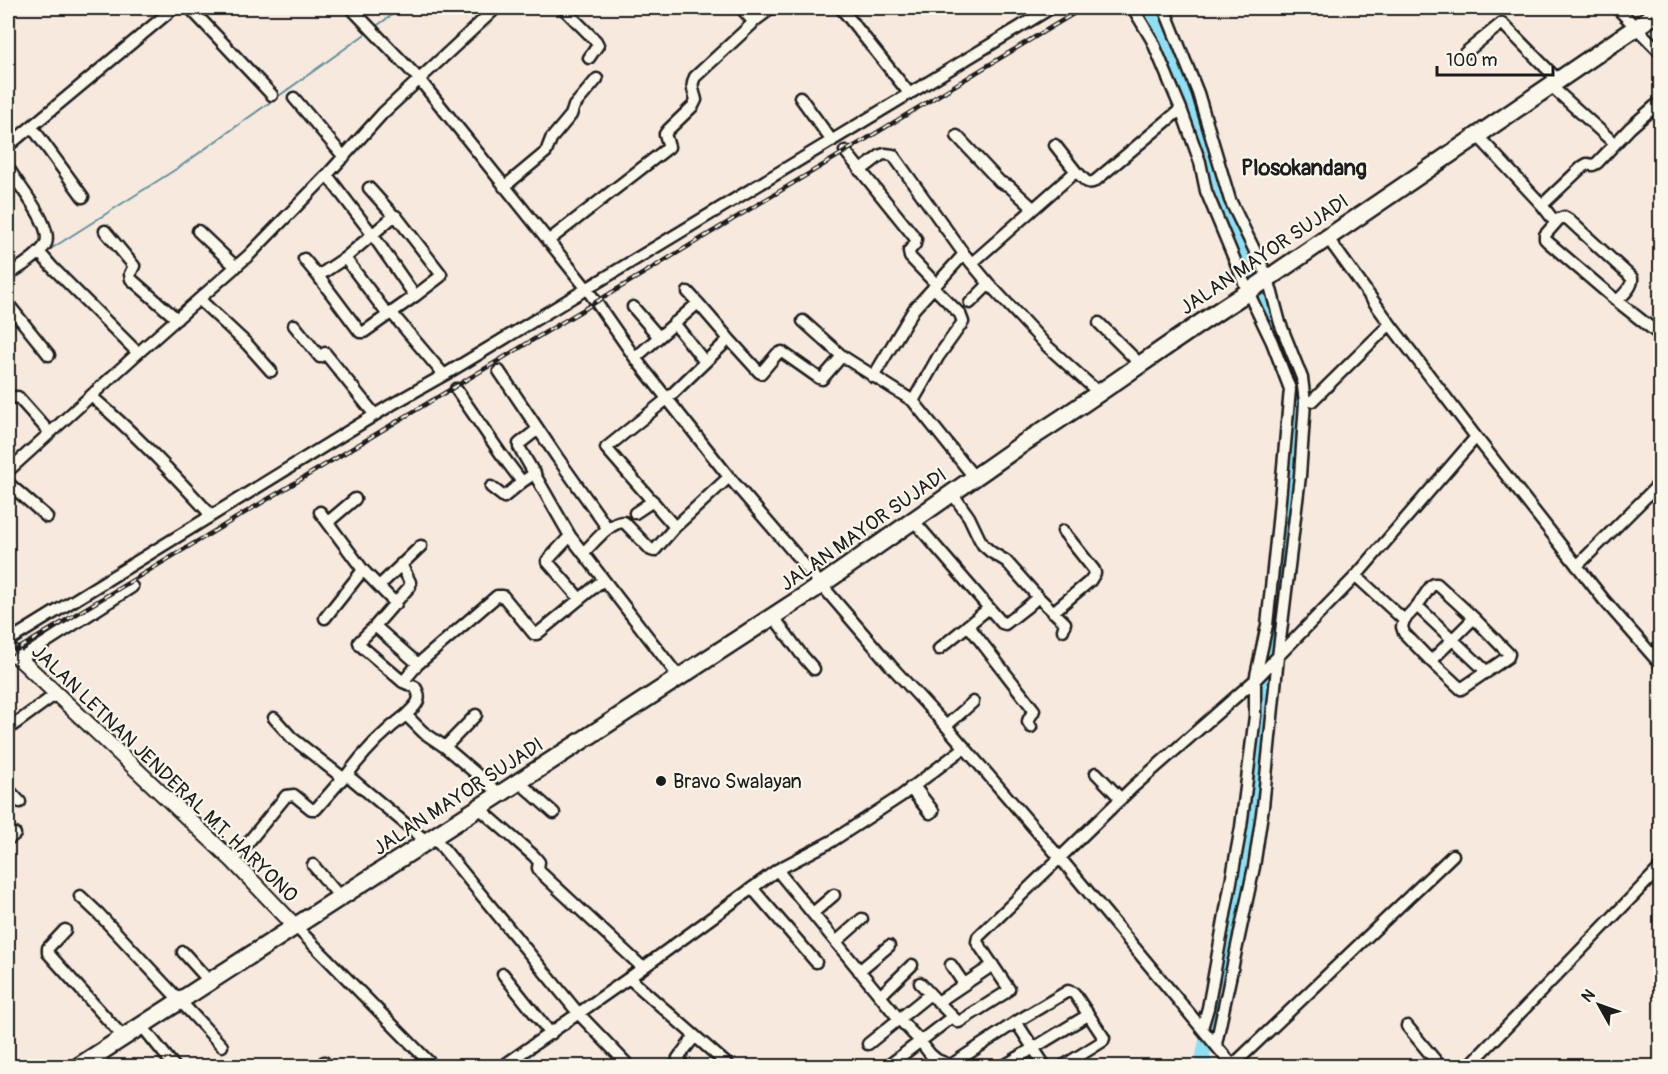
<svg xmlns="http://www.w3.org/2000/svg" width="1668" height="1074" font-family="Pangolin,sans-serif">
<rect width="100%" height="100%" fill="#f8e9df"/>
<filter id="ink" filterUnits="userSpaceOnUse"><feTurbulence type="fractalNoise" baseFrequency=".0167" numOctaves="2"/><feDisplacementMap in="SourceGraphic" scale="12" xChannelSelector="R" yChannelSelector="G"/><feConvolveMatrix kernelMatrix="1 2 1 2 8 2 1 2 1" color-interpolation-filters="sRGB"/></filter>
<g filter="url(#ink)">
<g fill="none" stroke-linecap="round" stroke-linejoin="round">
<path stroke="#63909d" stroke-width="2" d="M375 27 402 8
M46 252 181 166 368 32"/>
<path stroke="#92def3" stroke-width="14" d="M1148 8 1156 17 1297 388 1255 796 1218 979
M1205 1066 1203 1056 1214 1000"/>
<defs>
<path id="minor" d="M190 8 272 95
M351 8 419 79 587 289 635 358 729 477 891 666 946 726 1060 858 1233 1066
M563 8 596 41 598 45 589 58
M841 8 909 93
M1133 8 1152 40 1181 109 1200 162 1206 191 1248 292 1272 342 1290 389 1278 522 1267 625 1255 680V716L1241 827 1208 1008 1202 1028
M1164 8 1198 93 1230 200 1268 278 1280 323 1302 378 1305 402 1300 476 1278 657 1263 807 1254 867 1216 1044
M1617 8 1660 52
M753 22 772 8
M1465 53 1502 23 1558 80
M1550 85 1615 144
M800 97 832 141
M294 98 344 157
M32 127 83 197
M1477 135 1542 205
M957 136 1000 182 1009 186 1033 208
M1055 145 1077 173
M8 146 174 8
M845 151 916 239 915 244 909 251 910 257 936 284
M8 167C17 185 58 230 44 247 35 259 20 267 8 275
M860 171 881 155 885 154 893 155 964 254 989 284 1047 346 1098 392
M327 175 372 234 415 296
M504 187 546 152 551 139 571 115 574 106 597 79
M369 188 394 216
M394 216H396L441 274V276L415 296 364 332H360L318 276 345 258Z
M1555 222 1542 205 1582 167 1587 164 1593 165 1597 163 1630 128 1655 106 1660 108
M105 231 134 266 130 274 131 279 177 319
M198 231 236 267
M1327 237 1390 324 1476 437 1604 600 1660 664
M548 241 669 147 665 134 668 130 693 106 696 100C694 91 690 86 695 77L752 24V20L741 8
M39 252 52 267 138 353
M345 258 388 315
M304 259 318 276
M972 263 1074 173 1079 174C1085 180 1087 185 1095 181L1181 109
M933 287 960 314 963 322 938 357 913 401 974 477
M688 292 698 303
M199 299 247 344 271 371
M1617 301C1623 295 1633 287 1632 278L1569 220 1564 217 1559 219 1545 235V239L1548 242 1617 301 1660 335
M970 303 989 284
M8 304 49 355
M633 307 658 336
M395 317 444 375
M803 321 842 356 913 401
M674 323 705 362
M1099 323 1140 364
M294 325 320 357 325 353 375 415
M729 339 759 372 761 373 777 354 782 352 819 378 822 379 842 356
M635 358 698 303 729 339 667 399 606 448 675 527
M499 371 557 457 608 529
M873 377 914 309 964 254
M456 389 501 454 522 482 535 473
M91 396C135 433 173 474 211 515
M8 398 18 397 50 433
M1305 402 1312 401 1390 324
M538 429 519 444V447L570 536 679 677
M8 471 138 353 249 255 327 175 383 113 496 8
M8 483 47 517
M491 487 504 497 522 482
M952 493 969 517 979 538 983 545 991 552 1006 561 1038 597 1028 606 1005 624 1002 623 989 608
M320 512 363 570 396 604
M635 513 653 501
M913 520 989 608 939 649
M328 522 355 499
M570 536 547 561 580 599
M583 553C594 543 609 522 624 522L651 550 654 551 675 527 729 477
M1577 566 1660 483
M1356 576 1404 620 1402 627 1404 633 1431 661 1474 618 1509 654 1508 657 1461 689 1431 661
M379 586 421 546
M1038 597 1065 623 1063 630
M1417 606 1431 586 1434 584H1437L1474 618
M1053 612 1090 581 1095 573 1094 570 1063 531
M773 616 801 654 814 669
M325 618 363 570
M1404 620 1417 606 1487 672
M968 625 1034 710C1033 715 1028 717 1028 722L1031 727
M375 626 410 586V582L401 564
M8 641 391 405 444 375 1051 8
M20 659 132 587
M403 682 360 645 359 642 375 626 418 664
M274 718 292 738 343 778
M946 726 973 702
M8 729 56 694
M445 747 476 715
M1096 773 1121 799
M347 775C364 752 383 732 406 715
M519 782 554 813
M910 788 930 813 933 811 914 786
M8 789 20 802
M500 794 445 747 423 732 406 715C415 706 424 700 415 687L403 682 418 664 497 596H503L534 634H537L603 580
M479 808 534 856 539 862 538 868 540 872 642 967
M433 836 579 1014 629 1066
M8 838H10L15 834
M233 861 286 796 294 795 311 809H316L343 778 347 775 426 841
M313 865 340 897
M777 870 899 1019 920 1041 930 1054 937 1060 952 1066
M752 888 816 962
M80 896 99 914 222 1046
M813 913 834 895
M295 926 433 1066
M65 930 48 948V953L124 1038
M836 942 862 919
M183 952 210 982
M951 965 964 984
M993 965 938 1002 957 1021 959 1022 1005 993 1009 989 977 942 978 937 1133 787 1255 680 1356 576 1476 437
M859 971 889 946
M503 974 551 1034
M629 978 729 1066
M920 983 934 998
M880 996 912 965
M1016 1022 1045 1066
M142 1026 174 1066
M1407 1026 1440 1066
M868 1044 930 994
M324 1062 327 1066
M951 1065 1016 1022 1068 991 1074 993 1104 1038 1103 1041 1063 1066
M1233 1065 1453 855
M503 1066 629 978 777 870 832 841 901 796 964 748
M683 1066 678 1058 695 1036
M888 1066 952 1017
M1004 1066 1088 1015
M1469 1066 1660 868"/>
<path id="major" d="M8 648 233 861 295 926"/>
<path id="highway" d="M79 1066 500 794 821 585 1028 440C1103 393 1173 339 1248 292L1660 11"/>
</defs>
<use href="#minor" stroke="#1c1c1c" stroke-width="15"/>
<use href="#major" stroke="#1c1c1c" stroke-width="18"/>
<use href="#highway" stroke="#1c1c1c" stroke-width="21"/>
<use href="#minor" stroke="#fbf7ec" stroke-width="10"/>
<use href="#major" stroke="#fbf7ec" stroke-width="14"/>
<use href="#highway" stroke="#fbf7ec" stroke-width="16"/>
<defs>
<path id="rail" d="M8 655 596 302 1083 8"/>
</defs>
<use href="#rail" stroke="#1c1c1c" stroke-width="4.5"/>
<use href="#rail" stroke="#fbf7ec" stroke-width="2" stroke-dasharray="7" stroke-linecap="butt"/>
</g>
</g>
<circle fill="#1c1c1c" stroke="#fbf7ec" stroke-width="2" cx="661" cy="781" r="6"/>
<g text-anchor="middle" stroke-width="4.5" stroke-linejoin="round" paint-order="stroke">
<g font-size="20" fill="#1c1c1c" stroke="#fbf7ec">
<text transform="translate(1264 254) rotate(-34)" y="7">JALAN MAYOR SUJADI</text>
<text transform="translate(863 529) rotate(-35)" y="7">JALAN MAYOR SUJADI</text>
<text transform="translate(165 773) rotate(44)" y="7">JALAN LETNAN JENDERAL M.T. HARYONO</text>
<text transform="translate(458 796) rotate(-33)" y="7">JALAN MAYOR SUJADI</text>
</g>
<g font-size="20" fill="#1c1c1c" stroke="#fbf7ec" text-anchor="start">
<text x="673" y="788">Bravo Swalayan</text>
</g>
<g font-size="22" font-weight="bold" fill="#1c1c1c" stroke="#fbf7ec">
<text x="1304" y="175">Plosokandang</text>
</g>
</g>
<rect width="1668" height="1074" fill="none" stroke="#fbf7ec" stroke-width="30"/>
<rect x="15" y="15" width="1638" height="1044" fill="none" stroke="#1c1c1c" stroke-width="2" filter="url(#ink)"/>
<g transform="translate(1599 1005) rotate(310)" stroke="#fbf7ec" stroke-width="4.5" paint-order="stroke">
<path d="M0-4.5L10 22L0 15L-10 22Z" fill="#1c1c1c"/>
<text y="-9" font-size="16" font-weight="bold" text-anchor="middle" fill="#1c1c1c">N</text>
</g>
<path d="M1437 66v9h116v-9" fill="none" stroke="#1c1c1c" stroke-width="3"/>
<text x="1446" y="66" font-size="18" fill="#1c1c1c" stroke="#fbf7ec" stroke-width="4.5" paint-order="stroke">100 m</text>
</svg>
